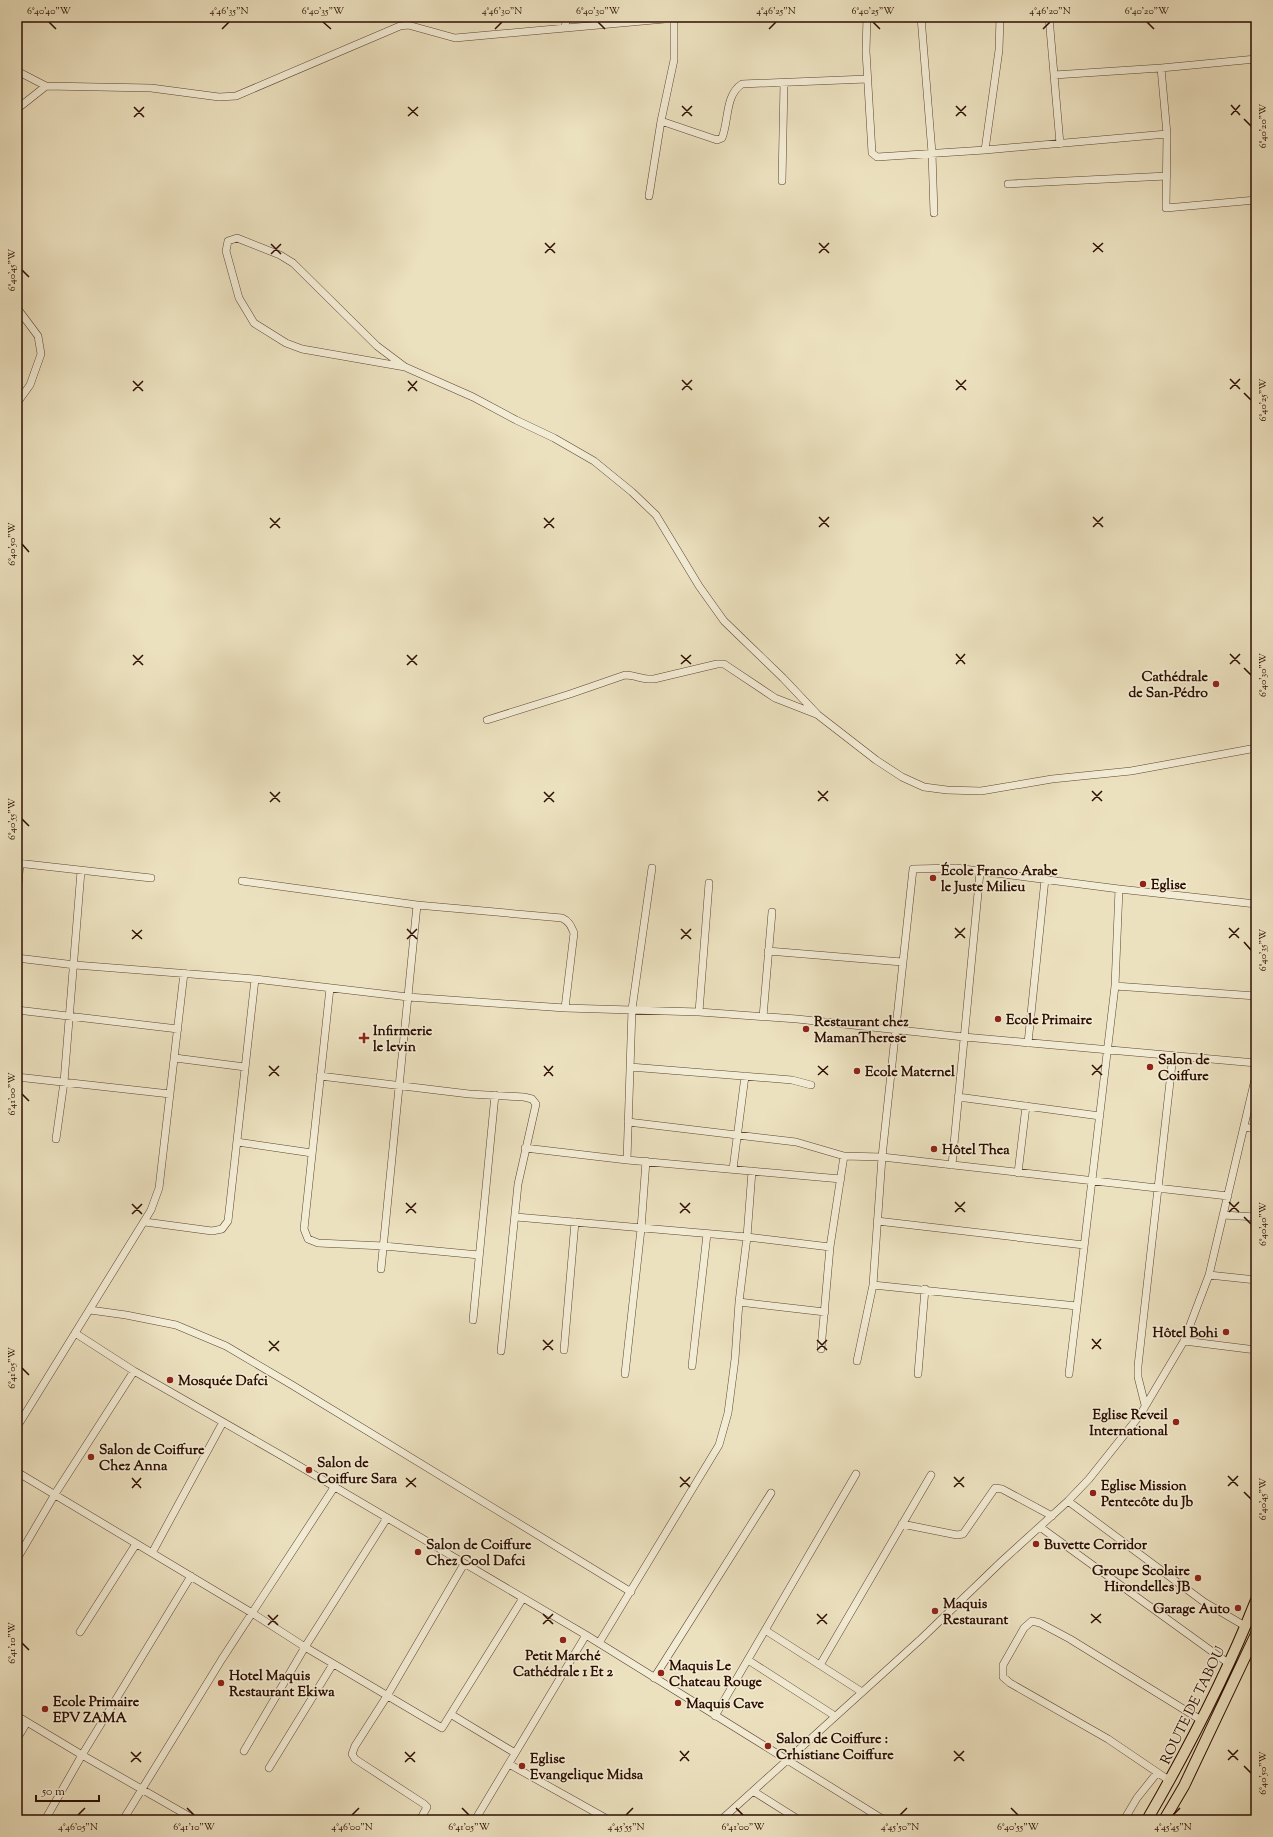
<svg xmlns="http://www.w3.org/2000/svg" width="1273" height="1837" font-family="'Sorts Mill Goudy',serif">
<rect width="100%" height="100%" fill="#ece1bf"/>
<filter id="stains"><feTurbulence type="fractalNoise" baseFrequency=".005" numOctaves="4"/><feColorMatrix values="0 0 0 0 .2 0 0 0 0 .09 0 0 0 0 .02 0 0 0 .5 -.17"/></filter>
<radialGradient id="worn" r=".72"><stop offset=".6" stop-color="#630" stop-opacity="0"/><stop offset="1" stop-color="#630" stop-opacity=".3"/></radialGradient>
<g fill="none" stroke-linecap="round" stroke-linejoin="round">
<defs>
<path id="minor" d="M867 17 866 51 872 153 877 157 985 150 1167 134
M921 17 932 153 934 213
M1049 17 1060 144
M565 27 567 17
M1161 68 1167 134 1166 208 1256 200
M17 71 46 86 151 88 219 97 236 96 400 26 408 25 455 38 687 17
M1054 75 1161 68 1256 59
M17 109 46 86
M661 121 717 140 722 138C729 120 725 95 742 84L867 79
M985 150 999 50 1000 17
M782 181 784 83
M1008 184 1167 176
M649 196 661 121 674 60V18
M17 308 38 336 41 354 30 385 17 403
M405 367 377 346 293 263 280 255 237 238 228 241 226 251 239 298 254 323 286 343 302 349 405 367 473 397 516 420 554 438 594 461 632 492 656 515 699 586 724 621 783 678 818 715 876 760 902 777 924 787 947 790 981 791 1052 779 1131 771 1256 748
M487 720 570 694 625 675C635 675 643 680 654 679L717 664H724L775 698 816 714
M17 863 151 878
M242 881 417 905 381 1269
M17 897 20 863
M417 905 562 918C569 921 571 926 574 933L565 1008
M768 951 902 962
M17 958 75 965 255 979 408 997 565 1008 699 1012 797 1019 964 1037 1256 1063
M1115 986 1256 996
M330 988 304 1229 308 1239 318 1243 384 1246 479 1255
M17 1010 178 1029
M699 1012 709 883
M763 1017 772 912
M1028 1043 1045 879
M175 1058 245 1067
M630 1067 792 1080 811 1085
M320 1076 469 1094 524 1097 532 1099 536 1104 518 1184 501 1351
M17 1077 170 1094
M958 1097 1100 1116
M628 1122 796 1142 844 1156 882 1157 1228 1196
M1244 1127 1256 1129
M56 1139 64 1082 81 871
M237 1142 312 1153
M525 1148 627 1160 841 1179
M627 1160 632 1009 652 868
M952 1165 980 872
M733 1169 745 1076
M1018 1173 1026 1106
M1223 1215 1256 1217
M516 1217 747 1237 830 1247
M877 1221 1084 1245
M145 1222 212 1231 222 1229 228 1221 255 979
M1209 1275 1256 1280
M873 1285 1077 1306
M739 1302 825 1312
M90 1310 126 1315 176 1325 226 1346 292 1385 631 1592
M473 1320 495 1095
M75 1333 134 1371 284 1457 586 1635 884 1820
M1184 1341 1256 1350
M821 1349 830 1247 844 1156
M564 1350 575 1222
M857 1361 873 1285 882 1157 913 869 956 868 1119 889 1256 904
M692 1366 707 1234
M625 1374 641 1229 646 1161
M918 1374 925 1289
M1069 1374 1115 986 1119 889
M1145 1405 1138 1377V1366L1173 1055
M17 1427 151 1210 159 1188 184 973
M17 1472 252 1613 305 1647 442 1728 523 1598
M1068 1501 1204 1602 1245 1626
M902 1524 957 1535 963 1534 995 1488 1002 1489 1052 1516
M1040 1527 1228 1663
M152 1553 223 1422
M17 1559 55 1494 134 1371
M765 1630 862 1692
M80 1632 136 1544
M599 1643 719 1445 728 1413 735 1359 739 1302 747 1237 752 1171
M748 1660 835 1716
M820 1665 931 1475
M654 1678 771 1493
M452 1715 515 1753
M17 1716 82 1755 192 1818
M715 1716 856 1474
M17 1739 27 1722
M244 1751 305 1647 387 1518
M509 1764 609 1820
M269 1768 333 1664
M1170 1781 1108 1739 1010 1683 1003 1677V1665L1024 1628 1032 1621 1040 1623 1070 1639 1201 1720
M753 1791 799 1820
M45 1820 82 1755 191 1576
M123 1820 222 1659 335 1486
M420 1820 427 1807 424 1804 355 1759 352 1754 355 1746 387 1696 464 1564
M475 1820 586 1635
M721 1820 922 1638 1002 1561 1068 1501 1089 1479 1140 1415 1184 1341 1209 1275 1256 1075
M1124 1820 1137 1798 1157 1773"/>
<path id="primary" d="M1147 1820C1188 1749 1226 1676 1256 1600
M1164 1820 1184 1786 1256 1634"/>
</defs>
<use href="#minor" stroke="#5c4330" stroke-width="8"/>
<use href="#primary" stroke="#2c0e00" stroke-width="12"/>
<use href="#minor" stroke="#f3ecd5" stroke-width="7"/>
<use href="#primary" stroke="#ece1bf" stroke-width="10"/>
</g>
<path fill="none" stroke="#2c0e00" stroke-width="1.5" d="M49 22 56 29M323 22 331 29M598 22 605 29M873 22 880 29M1147 22 1154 29M222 29 229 22M495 29 502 22M769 29 776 22M1043 29 1050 22M1231 105 1240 115M682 106 692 116M956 106 966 116M134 107 144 117M408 107 418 116M1231 115 1240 105M408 116 418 107M682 116 692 106M956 116 966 106M134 117 144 107M1244 119 1251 126M545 243 555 253M819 243 829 253M1093 243 1103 252M271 244 281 254M1093 252 1103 243M545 253 555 243M819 253 829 243M271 254 281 244M22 270 29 277M1230 379 1240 389M682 380 692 390M956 380 966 390M133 381 143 391M408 381 417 391M1230 389 1240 379M682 390 692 380M956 390 966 380M133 391 143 381M408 391 417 381M1244 393 1251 400M819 517 829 527M1093 517 1103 527M270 518 280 528M544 518 554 528M819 527 829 517M1093 527 1103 517M270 528 280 518M544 528 554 518M22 544 29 552M956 654 965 664M1230 654 1240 664M133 655 143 665M407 655 417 665M681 655 691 664M681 664 691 655M956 664 965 654M1230 664 1240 654M133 665 143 655M407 665 417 655M1244 668 1251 675M818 791 828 801M1092 791 1102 801M270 792 280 802M544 792 554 802M818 801 828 791M1092 801 1102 791M270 802 280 792M544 802 554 792M22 819 29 826M955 928 965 938M1229 928 1239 938M407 929 417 939M681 929 691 939M132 930 142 939M955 938 965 928M1229 938 1239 928M132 939 142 930M407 939 417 929M681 939 691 929M1244 942 1251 950M1092 1065 1102 1075M269 1066 279 1076M544 1066 553 1076M818 1066 828 1075M818 1075 828 1066M1092 1075 1102 1065M269 1076 279 1066M544 1076 553 1066M22 1094 29 1101M955 1202 965 1212M1229 1202 1239 1212M406 1203 416 1213M680 1203 690 1213M132 1204 142 1214M955 1212 965 1202M1229 1212 1239 1202M406 1213 416 1203M680 1213 690 1203M132 1214 142 1204M1244 1217 1251 1224M1092 1339 1101 1349M543 1340 553 1350M817 1340 827 1350M269 1341 279 1351M1092 1349 1101 1339M543 1350 553 1340M817 1350 827 1340M269 1351 279 1341M22 1368 29 1375M1228 1476 1238 1486M680 1477 690 1487M954 1477 964 1487M132 1478 141 1488M406 1478 416 1487M1228 1486 1238 1476M406 1487 416 1478M680 1487 690 1477M954 1487 964 1477M132 1488 141 1478M1244 1492 1251 1499M543 1614 553 1624M817 1614 827 1624M1091 1614 1101 1623M268 1615 278 1625M1091 1623 1101 1614M543 1624 553 1614M817 1624 827 1614M268 1625 278 1615M22 1643 29 1650M1228 1750 1238 1760M680 1751 689 1761M954 1751 964 1761M131 1752 141 1762M405 1752 415 1762M1228 1760 1238 1750M680 1761 689 1751M954 1761 964 1751M131 1762 141 1752M405 1762 415 1752M1244 1766 1251 1773M187 1808 194 1815M462 1808 469 1815M736 1808 743 1815M1011 1808 1018 1815M78 1815 85 1808M352 1815 359 1808M626 1815 633 1808M900 1815 907 1808M1173 1815 1180 1808"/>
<g fill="#8f2418" stroke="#f3ecd5" stroke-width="1.5">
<circle cx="1216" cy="684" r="4"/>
<circle cx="933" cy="878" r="4"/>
<circle cx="1143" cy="884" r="4"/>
<circle cx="998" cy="1019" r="4"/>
<circle cx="806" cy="1029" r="4"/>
<path d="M362 1032h4v4h4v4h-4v4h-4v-4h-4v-4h4z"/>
<circle cx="1150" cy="1067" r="4"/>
<circle cx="857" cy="1071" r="4"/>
<circle cx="934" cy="1149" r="4"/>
<circle cx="1226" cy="1332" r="4"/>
<circle cx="170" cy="1380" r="4"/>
<circle cx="1176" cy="1422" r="4"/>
<circle cx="91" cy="1457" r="4"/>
<circle cx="309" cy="1470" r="4"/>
<circle cx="1093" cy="1493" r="4"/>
<circle cx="1036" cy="1544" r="4"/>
<circle cx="418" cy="1552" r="4"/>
<circle cx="1198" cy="1578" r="4"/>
<circle cx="1238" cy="1608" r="4"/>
<circle cx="935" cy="1611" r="4"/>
<circle cx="563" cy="1640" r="4"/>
<circle cx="661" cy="1673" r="4"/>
<circle cx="221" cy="1683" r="4"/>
<circle cx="678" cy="1703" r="4"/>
<circle cx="45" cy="1709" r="4"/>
<circle cx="768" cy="1746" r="4"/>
<circle cx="522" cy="1766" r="4"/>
</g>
<g text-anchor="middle" stroke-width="3" stroke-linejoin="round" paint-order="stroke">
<g font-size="14" font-weight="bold" fill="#2c0e00" stroke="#f3ecd5" text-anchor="start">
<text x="1208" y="681" text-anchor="end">Cathédrale<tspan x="1208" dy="16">de San-Pédro</tspan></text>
<text x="941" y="875">École Franco Arabe<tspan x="941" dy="16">le Juste Milieu</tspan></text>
<text x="1151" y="889">Eglise</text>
<text x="1006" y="1024">Ecole Primaire</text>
<text x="814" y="1026">Restaurant chez<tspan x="814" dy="16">MamanTherese</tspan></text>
<text x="373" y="1035">Infirmerie<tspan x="373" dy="16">le levin</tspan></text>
<text x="1158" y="1064">Salon de<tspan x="1158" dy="16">Coiffure</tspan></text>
<text x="865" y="1076">Ecole Maternel</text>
<text x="942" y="1154">Hôtel Thea</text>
<text x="1218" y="1337" text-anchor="end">Hôtel Bohi</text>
<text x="178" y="1385">Mosquée Dafci</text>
<text x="1168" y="1419" text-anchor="end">Eglise Reveil<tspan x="1168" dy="16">International</tspan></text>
<text x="99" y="1454">Salon de Coiffure<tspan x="99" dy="16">Chez Anna</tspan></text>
<text x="317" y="1467">Salon de<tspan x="317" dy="16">Coiffure Sara</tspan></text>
<text x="1101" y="1490">Eglise Mission<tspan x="1101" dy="16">Pentecôte du Jb</tspan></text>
<text x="426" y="1549">Salon de Coiffure<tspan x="426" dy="16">Chez Cool Dafci</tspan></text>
<text x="1044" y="1549">Buvette Corridor</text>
<text x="1190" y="1575" text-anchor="end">Groupe Scolaire<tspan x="1190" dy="16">Hirondelles JB</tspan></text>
<text x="943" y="1608">Maquis<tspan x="943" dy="16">Restaurant</tspan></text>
<text x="1230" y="1613" text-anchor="end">Garage Auto</text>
<text x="563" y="1660" text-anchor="middle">Petit Marché<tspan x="563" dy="16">Cathédrale 1 Et 2</tspan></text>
<text x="669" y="1670">Maquis Le<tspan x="669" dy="16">Chateau Rouge</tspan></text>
<text x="229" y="1680">Hotel Maquis<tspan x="229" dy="16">Restaurant Ekiwa</tspan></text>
<text x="53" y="1706">Ecole Primaire<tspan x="53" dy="16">EPV ZAMA</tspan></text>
<text x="686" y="1708">Maquis Cave</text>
<text x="776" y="1743">Salon de Coiffure :<tspan x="776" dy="16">Crhistiane Coiffure</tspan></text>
<text x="530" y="1763">Eglise<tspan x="530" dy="16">Evangelique Midsa</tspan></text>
</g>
<g font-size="14" fill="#2c0e00" stroke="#f3ecd5">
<text transform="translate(1192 1705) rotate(-64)" y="5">ROUTE DE TABOU</text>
</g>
</g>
<rect width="1273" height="1837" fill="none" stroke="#ece1bf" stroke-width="44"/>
<path d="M36 1795v6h63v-6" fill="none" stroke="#2c0e00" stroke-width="2"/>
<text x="42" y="1795" font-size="12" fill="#2c0e00" stroke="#f3ecd5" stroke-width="3" paint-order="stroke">50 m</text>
<rect x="22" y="22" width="1229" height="1793" fill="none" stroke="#2c0e00" stroke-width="1.5"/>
<g font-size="10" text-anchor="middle" fill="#2c0e00">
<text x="49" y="14">6°40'40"W</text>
<text x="229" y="14">4°46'35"N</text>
<text x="323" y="14">6°40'35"W</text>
<text x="502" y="14">4°46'30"N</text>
<text x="598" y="14">6°40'30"W</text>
<text x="776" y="14">4°46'25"N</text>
<text x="873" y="14">6°40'25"W</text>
<text x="1050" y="14">4°46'20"N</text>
<text x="1147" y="14">6°40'20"W</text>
<text transform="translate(1262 126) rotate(-90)" y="4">6°40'20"W</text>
<text transform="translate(11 270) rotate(-90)" y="4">6°40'45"W</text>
<text transform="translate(1262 400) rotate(-90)" y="4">6°40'25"W</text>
<text transform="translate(11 544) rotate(-90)" y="4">6°40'50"W</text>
<text transform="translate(1262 675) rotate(-90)" y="4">6°40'30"W</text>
<text transform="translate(11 819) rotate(-90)" y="4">6°40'55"W</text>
<text transform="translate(1262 950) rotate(-90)" y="4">6°40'35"W</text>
<text transform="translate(11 1094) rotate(-90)" y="4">6°41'00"W</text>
<text transform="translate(1262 1224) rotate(-90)" y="4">6°40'40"W</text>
<text transform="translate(11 1368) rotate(-90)" y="4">6°41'05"W</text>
<text transform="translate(1262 1499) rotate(-90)" y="4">6°40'45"W</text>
<text transform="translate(11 1643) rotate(-90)" y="4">6°41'10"W</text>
<text transform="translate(1262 1773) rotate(-90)" y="4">6°40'50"W</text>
<text x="78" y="1830">4°46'05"N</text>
<text x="194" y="1830">6°41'10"W</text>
<text x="352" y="1830">4°46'00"N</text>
<text x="469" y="1830">6°41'05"W</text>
<text x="626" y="1830">4°45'55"N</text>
<text x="743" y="1830">6°41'00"W</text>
<text x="900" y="1830">4°45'50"N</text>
<text x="1018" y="1830">6°40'55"W</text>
<text x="1173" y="1830">4°45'45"N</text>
</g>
<rect width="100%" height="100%" filter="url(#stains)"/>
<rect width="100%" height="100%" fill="url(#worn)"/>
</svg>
